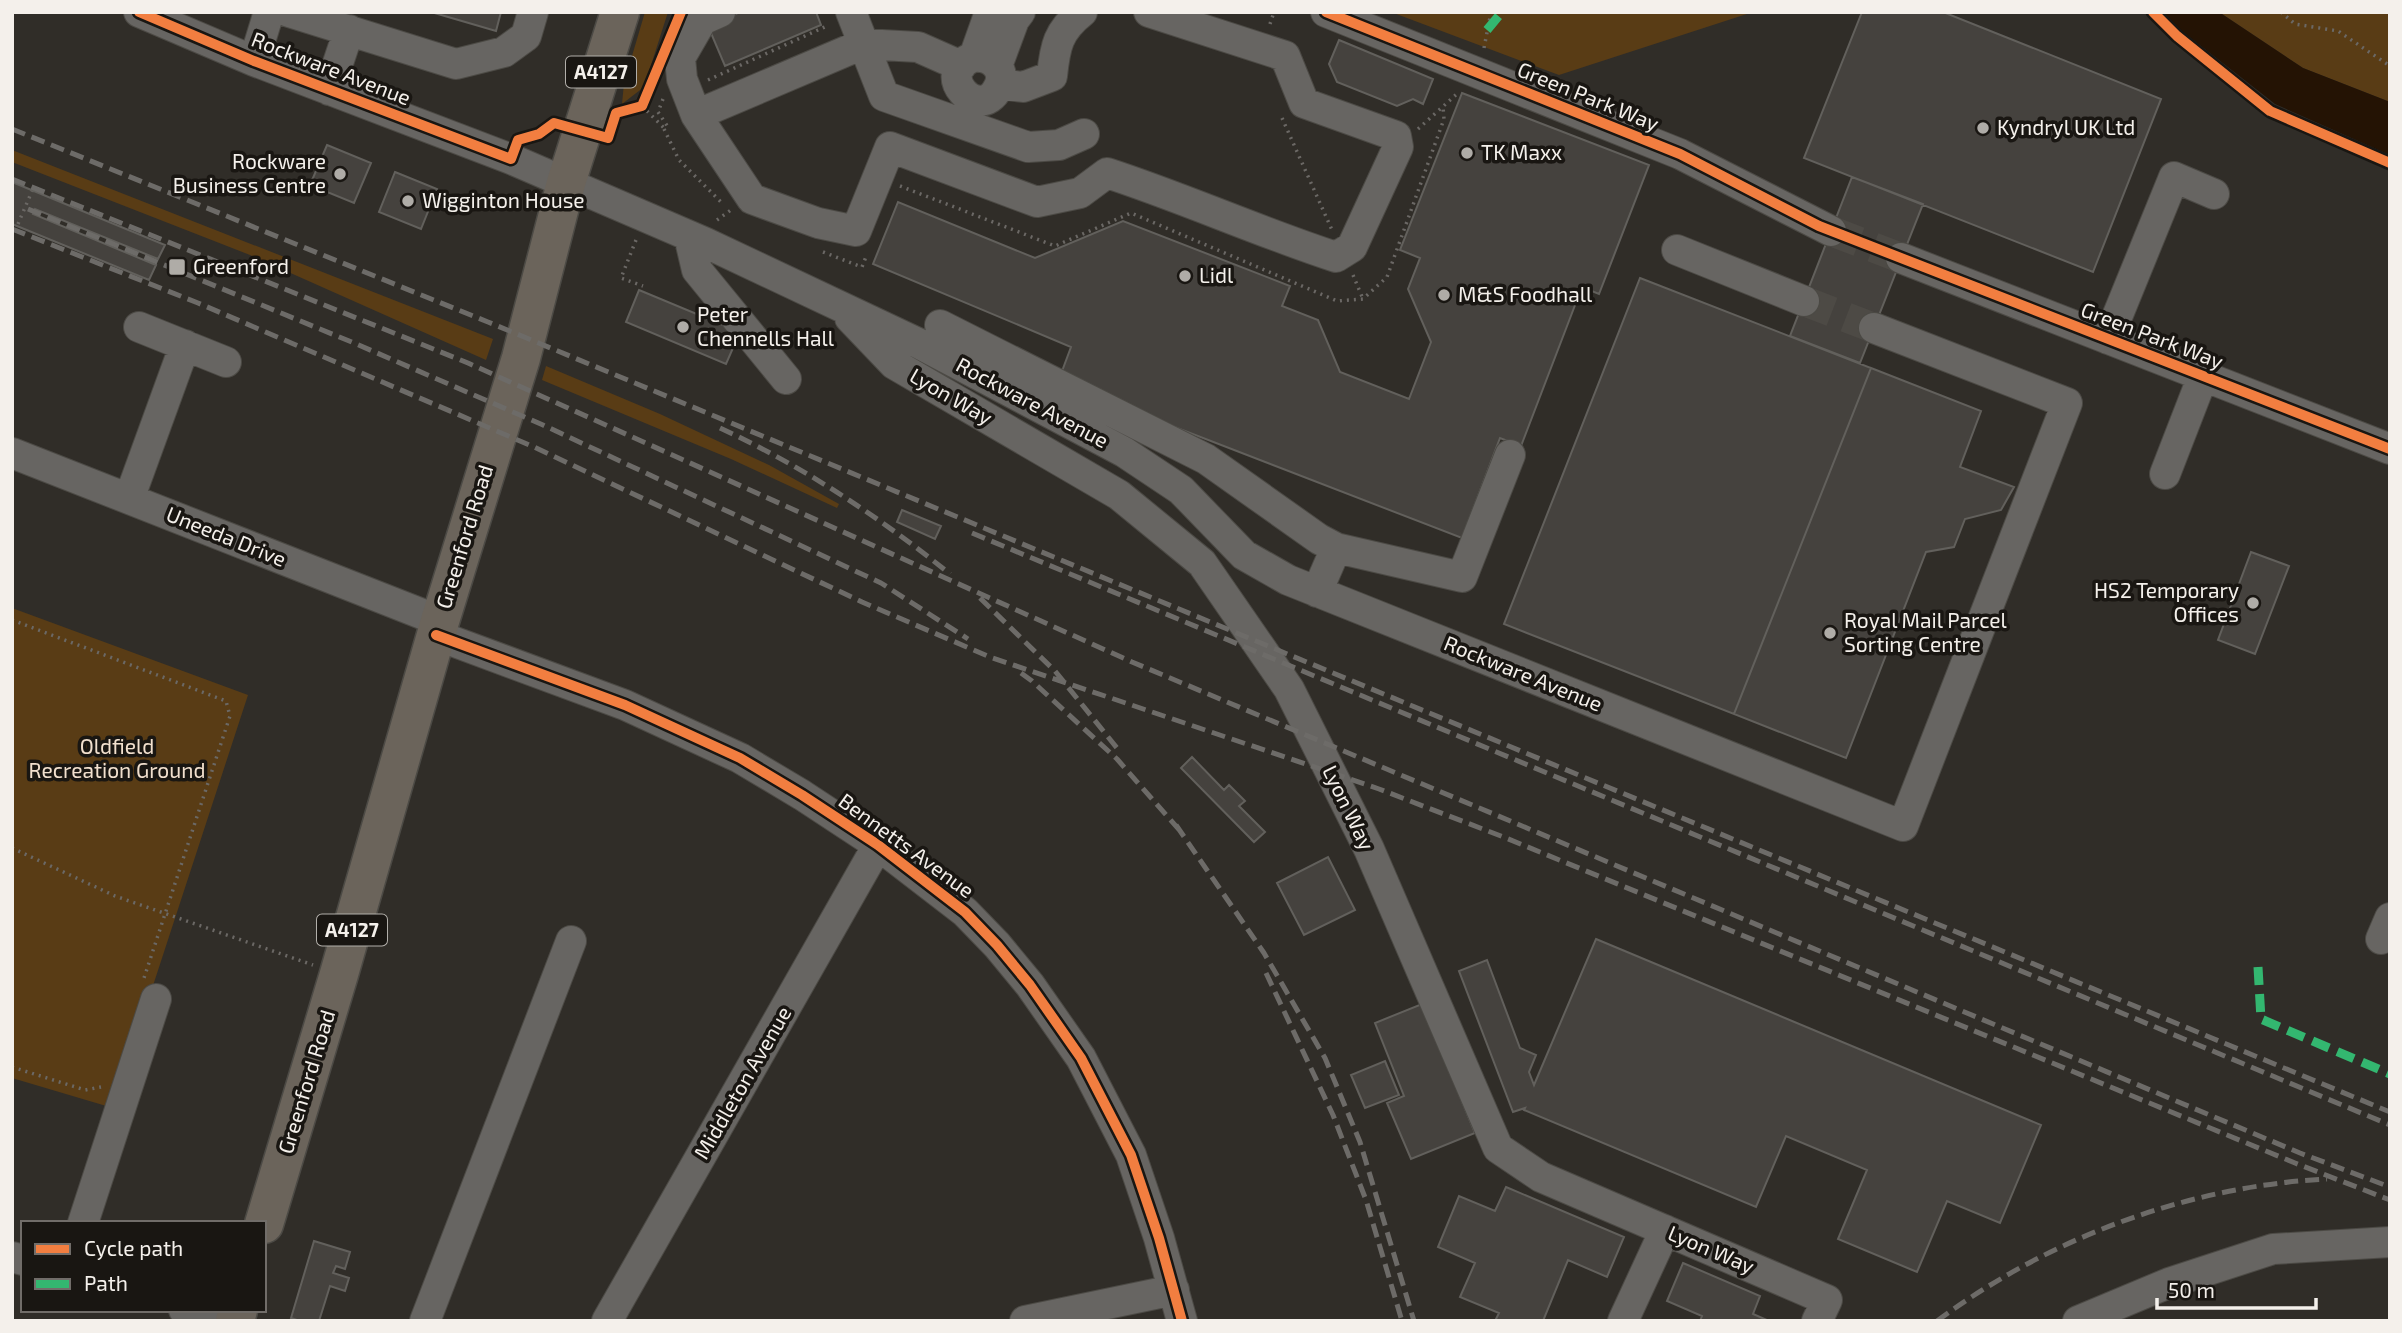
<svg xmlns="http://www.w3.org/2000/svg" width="2402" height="1333" font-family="'Exo 2',sans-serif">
<rect width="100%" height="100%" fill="#302d28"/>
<path fill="#593c15" d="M645 12H668L644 87 622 104 624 83Z
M1391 12H1753L1559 75Z
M2219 12H2390V102L2303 68Z
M12 150 493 339 486 360 250 255 12 162Z
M546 366 660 414 769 465 839 504 837 508 731 459 542 380Z
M12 608 248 695 113 1108 12 1078Z"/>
<path fill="#241304" d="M2163 12H2219L2303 68 2390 102V155L2275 104 2182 31Z"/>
<path fill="#45423e" stroke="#62605c" stroke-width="2" d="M431 12H501L496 31Z
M740 12H816L821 25 725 66 708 26Z
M1862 12H1943L2161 99 2093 272 1804 158Z
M1339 40 1433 79 1423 104 1413 99 1397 106 1337 82 1329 64Z
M1462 93 1649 165 1599 294 1582 287 1521 446 1500 438 1462 538 1058 382 1071 347 873 264 898 202 1035 258 1123 221 1290 286 1282 306 1318 320 1340 372 1409 399 1431 342 1408 289 1420 258 1400 250Z
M327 145 371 163 354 203 310 185Z
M395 172 437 189 421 229 379 212Z
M1852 177 1923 204 1860 363 1790 336Z
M12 182 165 245 158 259 35 209 33 214 156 265 149 280 12 224Z
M1640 278 1871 368 1734 714 1504 624Z
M639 290 740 332 726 364 626 322Z
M1871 368 1981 411 1960 467 2014 487 2001 510 1965 519 1954 547 1926 552 1846 758 1734 714Z
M902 510 941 526 935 539 897 522Z
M2251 552 2289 566 2255 654 2218 640Z
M1192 757 1224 790 1229 785 1245 801 1239 806 1265 832 1254 842 1181 768Z
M1328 857 1355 910 1304 935 1277 883Z
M1596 939 2041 1125 2000 1223 1947 1201 1917 1272 1838 1239 1867 1170 1786 1136 1756 1207 1524 1110 1525 1108 1513 1112 1459 971 1487 960 1520 1048 1536 1055 1529 1072 1534 1085Z
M1422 1004 1475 1133 1411 1159 1387 1103 1404 1096 1375 1023Z
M1385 1061 1399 1095 1365 1108 1351 1075Z
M1506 1187 1624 1237 1607 1277 1568 1260 1543 1321H1495L1499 1313 1460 1297 1475 1263 1438 1247 1459 1196 1495 1211Z
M314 1241 350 1252 345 1269 336 1266 333 1273 349 1278 345 1291 330 1286 319 1321H300L291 1318Z
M1683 1263 1760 1296 1753 1314 1769 1321H1700L1702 1316 1667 1301Z"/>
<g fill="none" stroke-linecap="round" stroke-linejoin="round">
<path stroke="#4d4a45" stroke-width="30" stroke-dasharray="30 15" stroke-linecap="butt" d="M1831 231 1901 258
M1804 301 1874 328"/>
<defs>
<path id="minor" d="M139 12 254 61 511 159 706 243 920 344 1124 452 1181 490 1244 555 1288 580 1903 826 2067 403 1874 328
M289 12 456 64 504 52 526 36 533 12
M720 12 702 20 680 58 682 79 696 115 752 199 818 223 856 231 890 147 1037 202 1080 193 1107 173C1184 198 1259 232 1336 257L1352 247 1398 147 1396 136 1304 103 1285 56 1149 12
M851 12 884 96 1028 147 1059 145 1084 134
M1326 12 1680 154 1831 231
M974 57C992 55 1008 71 998 88 979 125 931 71 974 57L990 12
M254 61 269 12
M997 66 1014 20 1020 12
M1000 84 1023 87 1052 76C1055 46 1058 31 1082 12
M329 90 349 30
M696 115 863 44 918 47 961 66
M689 236 697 270 786 379
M1677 250 1804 301
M1901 258 2390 449
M850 318 894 364 1119 495 1202 563 1289 689 1369 849 1498 1148 1541 1177 1827 1300 1817 1321
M940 325 1206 459 1319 539 1336 548 1317 592
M139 327 226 362
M2108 339 2174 177 2214 194
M12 453 440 621
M2165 474 2203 376
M129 499 185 345
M1336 548 1462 577 1510 455
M436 635 625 705 740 758 802 795 878 845 965 912 997 945 1030 985 1081 1058 1131 1155 1159 1238 1182 1321
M2381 939 2390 918
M83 1223 156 999
M12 1257 23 1260
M184 1310 218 1321
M425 1321 571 941
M607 1321 878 845
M1025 1321 1174 1290
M1623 1321 1665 1230
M2078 1321 2169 1283 2273 1249 2390 1242"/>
<path id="major" d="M264 1224 339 974 440 621 521 358 566 183 620 12
M235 1321 238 1310"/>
</defs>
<use href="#minor" stroke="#4c4a45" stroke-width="32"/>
<use href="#major" stroke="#4c4a45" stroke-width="41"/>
<path stroke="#6b6865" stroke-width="3.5" stroke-dasharray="2 5" stroke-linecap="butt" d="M2281 12 2295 24 2338 31 2390 66
M1270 24 1274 12
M1484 48 1491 12
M708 80 829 25
M663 99 658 112 668 127
M642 106 665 129
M1282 118 1332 230
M664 129 679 160 723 204
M1418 129 1459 92
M900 186 1055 246 1131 213 1337 301 1363 299 1387 277 1444 119 1443 107
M717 220 731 210
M18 224 32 191
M636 240 621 278 643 286
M823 252 862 267 867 254
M1353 275 1363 299
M12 620 226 701 230 716 144 978
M12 848 115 896 313 965
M12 1067 85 1090 101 1087"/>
<use href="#minor" stroke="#676562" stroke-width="30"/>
<use href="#major" stroke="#6b645b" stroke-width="38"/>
<path stroke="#6d6b68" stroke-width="5" stroke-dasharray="14 7" stroke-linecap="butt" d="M12 129 488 322 2390 1112
M12 179 468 363 1132 662 2300 1153 2390 1187
M28 209 354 343 543 425 881 583 968 639
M12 229 198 303 534 447 862 602 990 657 1379 789 1506 838 2295 1163 2390 1200
M720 428C804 467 878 516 950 574
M972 533 2390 1125
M980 598 1055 671 1121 753
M1021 673 1032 681 1117 759 1182 833
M1176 825 1264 953 1325 1058 1360 1142 1414 1321
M1266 973 1333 1115 1366 1200 1402 1321
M1937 1321C2049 1238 2188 1186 2327 1179"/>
<path stroke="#33b770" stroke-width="9" stroke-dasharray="18 9" stroke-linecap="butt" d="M1487 30 1502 12
M2258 967 2261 1019 2390 1074"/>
<defs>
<path id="cycleway" d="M139 12 254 61 511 159 518 140 539 134 554 123 608 138 616 113 642 106 681 12
M1326 12 1680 154 1819 226 2390 449
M2153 12 2177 36 2270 111 2390 163
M436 635 625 705 740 758 802 795 878 845 965 912 997 945 1030 985 1081 1058 1131 1155 1159 1238 1182 1321"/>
</defs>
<use href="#cycleway" stroke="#191612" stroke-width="15"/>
<use href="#cycleway" stroke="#f27e40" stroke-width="10"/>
</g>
<g fill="#afaca7" stroke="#191612" stroke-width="2.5">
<circle cx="1983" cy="128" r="7"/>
<circle cx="1467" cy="153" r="7"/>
<circle cx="340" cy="174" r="7"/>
<circle cx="408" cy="201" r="7"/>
<rect x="168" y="258" width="18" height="18" rx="3.5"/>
<circle cx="1185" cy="276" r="7"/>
<circle cx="1444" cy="295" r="7"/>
<circle cx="683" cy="327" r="7"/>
<circle cx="2253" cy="603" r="7"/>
<circle cx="1830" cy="633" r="7"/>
</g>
<g text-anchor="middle" stroke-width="7" stroke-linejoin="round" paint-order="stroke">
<g fill="#191612" stroke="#b2afaa" stroke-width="2">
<rect x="566" y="56.5" width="70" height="31" rx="5"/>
<rect x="317" y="914.5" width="70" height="31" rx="5"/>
</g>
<g font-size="19" font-weight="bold" fill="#f4f0eb">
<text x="601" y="79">A4127</text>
<text x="352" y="937">A4127</text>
</g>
<g font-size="21" fill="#f4f0eb" stroke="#191612">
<text transform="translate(331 69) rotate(21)" y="7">Rockware Avenue</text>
<text transform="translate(1588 97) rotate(22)" y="7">Green Park Way</text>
<text transform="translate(2152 336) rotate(21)" y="7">Green Park Way</text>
<text transform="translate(951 397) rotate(30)" y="7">Lyon Way</text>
<text transform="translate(1032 403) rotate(28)" y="7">Rockware Avenue</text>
<text transform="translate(226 537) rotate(22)" y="7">Uneeda Drive</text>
<text transform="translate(465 537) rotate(-73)" y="7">Greenford Road</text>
<text transform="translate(1523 674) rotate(22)" y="7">Rockware Avenue</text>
<text transform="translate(1348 808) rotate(64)" y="7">Lyon Way</text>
<text transform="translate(906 846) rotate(36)" y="7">Bennetts Avenue</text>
<text transform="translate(307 1082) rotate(-73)" y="7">Greenford Road</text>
<text transform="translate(743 1083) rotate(-60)" y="7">Middleton Avenue</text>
<text transform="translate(1711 1250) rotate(23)" y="7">Lyon Way</text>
</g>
<g font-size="21" fill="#f4f0eb" stroke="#191612" text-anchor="start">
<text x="1997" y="135">Kyndryl UK Ltd</text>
<text x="1481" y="160">TK Maxx</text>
<text x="326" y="169" text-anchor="end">Rockware<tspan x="326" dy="24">Business Centre</tspan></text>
<text x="422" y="208">Wigginton House</text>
<text x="193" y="274">Greenford</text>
<text x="1199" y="283">Lidl</text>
<text x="1458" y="302">M&amp;S Foodhall</text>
<text x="697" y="322">Peter<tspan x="697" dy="24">Chennells Hall</tspan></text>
<text x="2239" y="598" text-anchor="end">HS2 Temporary<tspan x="2239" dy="24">Offices</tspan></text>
<text x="1844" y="628">Royal Mail Parcel<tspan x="1844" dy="24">Sorting Centre</tspan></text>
</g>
<g font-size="21" fill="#f2e0ce" stroke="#191612">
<text x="117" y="754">Oldfield<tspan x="117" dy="24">Recreation Ground</tspan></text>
</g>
</g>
<rect width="2402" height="1333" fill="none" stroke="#f4f0eb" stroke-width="28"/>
<rect x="21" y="1221" width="245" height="91" fill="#191612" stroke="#716d69" stroke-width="2"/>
<rect x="35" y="1244" width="35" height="10" fill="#f27e40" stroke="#716d69" stroke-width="2"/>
<text x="84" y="1256" font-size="21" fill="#f4f0eb">Cycle path</text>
<rect x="35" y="1279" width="35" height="10" fill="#33b770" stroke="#716d69" stroke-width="2"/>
<text x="84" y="1291" font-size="21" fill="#f4f0eb">Path</text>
<path d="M2157 1298v10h159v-10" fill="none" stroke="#f4f0eb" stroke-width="3.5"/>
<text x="2168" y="1298" font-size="21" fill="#f4f0eb" stroke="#191612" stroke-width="5" paint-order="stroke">50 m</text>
</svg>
